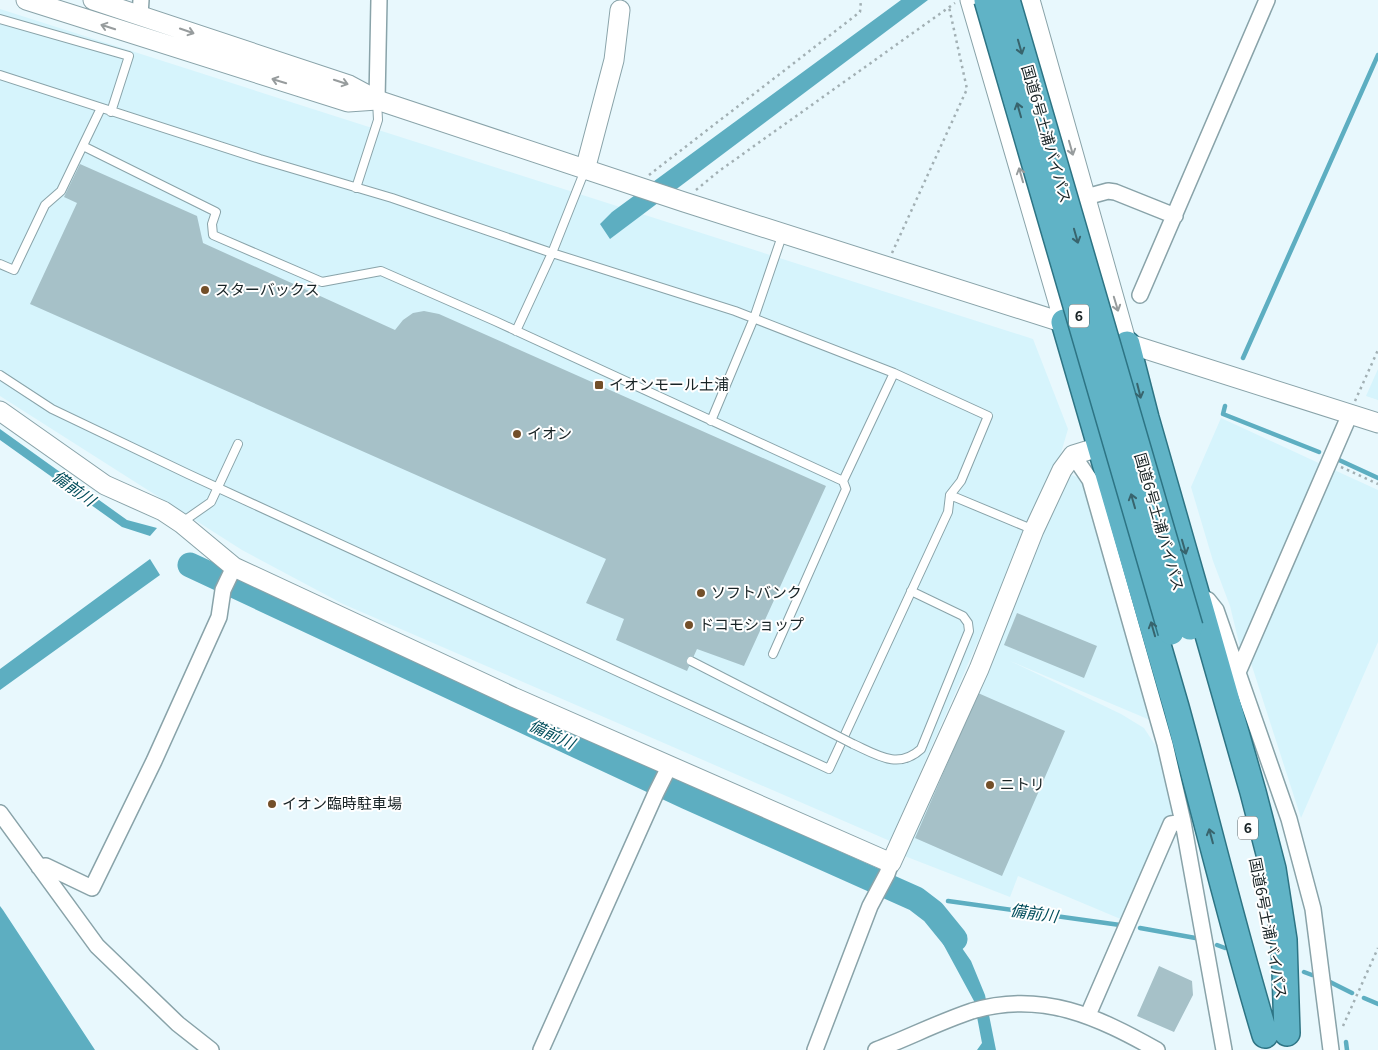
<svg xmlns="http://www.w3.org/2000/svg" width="1378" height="1050" font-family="Georgia,'Noto Sans JP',serif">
<rect width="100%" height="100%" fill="#e8f8fd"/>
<path fill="#d6f4fc" d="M0 9 1033 339 1068 429 1061 453 890 841 343 604 242 550 0 396Z
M1378 369V400L1366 396Z
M1221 418 1323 465 1244 647H1240L1230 606 1213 561 1191 487Z
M1332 469 1378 490V642L1301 818 1250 660Z
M1066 472 1085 481 1150 720 1010 661 1121 714 1144 728 1163 757 1176 811 1169 816 1123 920 1018 876 1010 897 902 855Z"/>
<path fill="#5daec1" d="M901 0H928L610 239 600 224 612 212Z
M0 429 127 520 157 528 150 536 122 527 0 440Z
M150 559 160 575 0 690V669Z
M0 906 3 910 95 1050H0Z
M937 912 971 961 985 995 996 1050H977L982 1043 974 1001 929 918Z"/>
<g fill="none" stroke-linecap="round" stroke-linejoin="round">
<path stroke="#5daec1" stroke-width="4.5" d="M1243 358 1378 55
M1225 406 1223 414 1319 452
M1339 460 1378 478
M948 901 1120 925
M1140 928 1201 939
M1217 945 1225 948
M1304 972 1312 975
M1326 980 1352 993
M1364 998 1378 1004
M1346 1042 1347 1050"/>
<path stroke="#5daec1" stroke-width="25" d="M190 565 687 797 916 899 933 912 955 939"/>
</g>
<path fill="#a6c1c8" d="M80 164 197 216 203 243 395 330 403 320 413 313 424 311 439 314 826 486 744 666 697 649 687 671 616 640 624 619 586 603 606 559 30 304 77 203 64 197Z
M1017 613 1097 646 1084 678 1004 645Z
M978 693 1065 731 1002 876 915 838Z
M1159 966 1192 981 1193 995 1174 1032 1137 1016Z"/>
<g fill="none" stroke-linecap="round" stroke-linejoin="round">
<defs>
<path id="service" d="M0 19 129 56 111 112
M0 75 260 159 392 198 552 253 735 311 894 373 988 416 961 481 950 495 948 512 829 769 188 474 52 409 0 375
M83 146 216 212 212 224 213 235 322 282 381 271 495 321 843 481 894 373
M356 188 378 120 377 101
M0 264 14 270 45 205 61 191 101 108
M516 331 552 253 585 170
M711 421 754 318 783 233
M950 495 1034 530
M181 523 211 502 238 444
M773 654 846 489 843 481
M853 744C877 755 898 770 921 749L969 631 968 623 963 616 911 591"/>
<path id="minor" d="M140 15 141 0
M377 100 379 0
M1075 200 1108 191 1115 192 1175 216
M1140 295 1267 0
M1073 455 1090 480 1165 744 1183 822 1224 1050
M1198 595 1208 600 1216 610 1289 819 1313 909 1331 1050
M1239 670 1350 414
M0 813 97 946 178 1024 211 1050
M39 867 46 866 92 888 154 761 219 617 223 590 234 567
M1088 1015 1171 824 1183 822
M541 1050 656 793 670 765
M815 1050 870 906 887 874 891 863
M876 1050C908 1038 939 1022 972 1011 1042 990 1098 1017 1157 1050"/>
<path id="tertiary" d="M26 0 348 102 377 100
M93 0 349 85 377 100 684 202 1077 327
M970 0 1064 322
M1030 0 1127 344
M585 170 614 60 620 10
M1117 340 1378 423
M0 411 105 485 163 511 181 523 234 567 513 697 891 863 979 669 1034 530 1062 470 1073 455 1112 443"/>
<path id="trunk" d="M1064 322C1101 451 1140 579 1176 707 1206 816 1232 926 1265 1035
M1127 344 1146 418 1253 792 1273 869 1284 940 1287 1033"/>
</defs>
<use href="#service" stroke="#89a3a9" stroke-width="10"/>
<use href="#minor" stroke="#89a3a9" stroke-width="18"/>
<use href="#tertiary" stroke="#89a3a9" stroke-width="21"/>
<use href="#trunk" stroke="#2d7484" stroke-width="28"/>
<path stroke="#a2b0b4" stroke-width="2.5" stroke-dasharray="2.5 4" stroke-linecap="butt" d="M649 175 860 12 861 0
M696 190 719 171 955 3
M892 253 967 89 949 7
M1355 401 1378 350
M1341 467 1378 484
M1343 1026 1378 948"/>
<use href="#service" stroke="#fff" stroke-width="8"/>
<use href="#minor" stroke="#fff" stroke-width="15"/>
<use href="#tertiary" stroke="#fff" stroke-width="19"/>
<use href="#trunk" stroke="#60b3c6" stroke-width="25"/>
<defs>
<path id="service-bridge" d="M691 661 853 744"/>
<path id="trunk-bridge" d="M987 0 1171 632
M1007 0 1190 627"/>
</defs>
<use href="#service-bridge" stroke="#89a3a9" stroke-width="10" stroke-linecap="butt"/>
<use href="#trunk-bridge" stroke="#2d7484" stroke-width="28" stroke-linecap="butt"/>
<use href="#service-bridge" stroke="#fff" stroke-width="8"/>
<use href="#trunk-bridge" stroke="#60b3c6" stroke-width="25"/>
</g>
<defs><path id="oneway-shaft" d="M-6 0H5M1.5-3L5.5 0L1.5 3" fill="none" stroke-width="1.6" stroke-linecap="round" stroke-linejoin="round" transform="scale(1.25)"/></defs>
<g stroke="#979c9d">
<use href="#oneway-shaft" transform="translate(108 27) rotate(-162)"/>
<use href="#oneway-shaft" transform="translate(187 31) rotate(19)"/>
<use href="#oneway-shaft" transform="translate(279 81) rotate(-163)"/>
<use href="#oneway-shaft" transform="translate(341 82) rotate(18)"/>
<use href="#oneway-shaft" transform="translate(1071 148) rotate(74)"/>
<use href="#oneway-shaft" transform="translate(1021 175) rotate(-106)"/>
<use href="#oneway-shaft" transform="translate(1116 304) rotate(73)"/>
</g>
<g stroke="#38646d">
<use href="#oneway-shaft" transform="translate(1020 47) rotate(74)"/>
<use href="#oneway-shaft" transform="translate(1019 110) rotate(-106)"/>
<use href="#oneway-shaft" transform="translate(1076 236) rotate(74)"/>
<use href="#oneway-shaft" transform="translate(1139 391) rotate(76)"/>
<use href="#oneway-shaft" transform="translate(1133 501) rotate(-106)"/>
<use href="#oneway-shaft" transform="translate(1184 547) rotate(74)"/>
<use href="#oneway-shaft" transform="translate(1153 629) rotate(-106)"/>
<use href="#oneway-shaft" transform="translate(1211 836) rotate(-105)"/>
</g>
<g fill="#734f29" stroke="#fff" stroke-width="2">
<circle cx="205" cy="290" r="5"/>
<rect x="594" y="380" width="10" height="10" rx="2.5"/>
<circle cx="517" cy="434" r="5"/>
<circle cx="701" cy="593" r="5"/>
<circle cx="689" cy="625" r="5"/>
<circle cx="990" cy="785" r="5"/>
<circle cx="272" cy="804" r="5"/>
</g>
<g text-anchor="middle" stroke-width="4" stroke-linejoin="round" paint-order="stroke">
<g fill="#fff" stroke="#5d6566" stroke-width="1">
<rect x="1069" y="304.5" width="20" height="23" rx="4"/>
<rect x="1238" y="816.5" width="20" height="23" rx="4"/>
</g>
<g font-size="14" font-weight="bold" fill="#182325">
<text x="1079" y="321">6</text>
<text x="1248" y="833">6</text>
</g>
<g font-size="15" fill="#182325" stroke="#fff">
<text transform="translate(1046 134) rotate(74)" y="5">国道6号土浦バイパス</text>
<text transform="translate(1159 522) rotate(74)" y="5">国道6号土浦バイパス</text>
<text transform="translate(1268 928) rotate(79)" y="5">国道6号土浦バイパス</text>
</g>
<g font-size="15" fill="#182325" stroke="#fff" text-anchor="start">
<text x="215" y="295">スターバックス</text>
<text x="609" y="390">イオンモール土浦</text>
<text x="527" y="439">イオン</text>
<text x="711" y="598">ソフトバンク</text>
<text x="699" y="630">ドコモショップ</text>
<text x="1000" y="790">ニトリ</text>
<text x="282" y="809">イオン臨時駐車場</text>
</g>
<g font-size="16" font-style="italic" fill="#034e5c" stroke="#fff">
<text transform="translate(74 488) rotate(36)" y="6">備前川</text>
<text transform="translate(552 734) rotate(25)" y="6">備前川</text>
<text transform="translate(1034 913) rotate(8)" y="6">備前川</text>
</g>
</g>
</svg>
